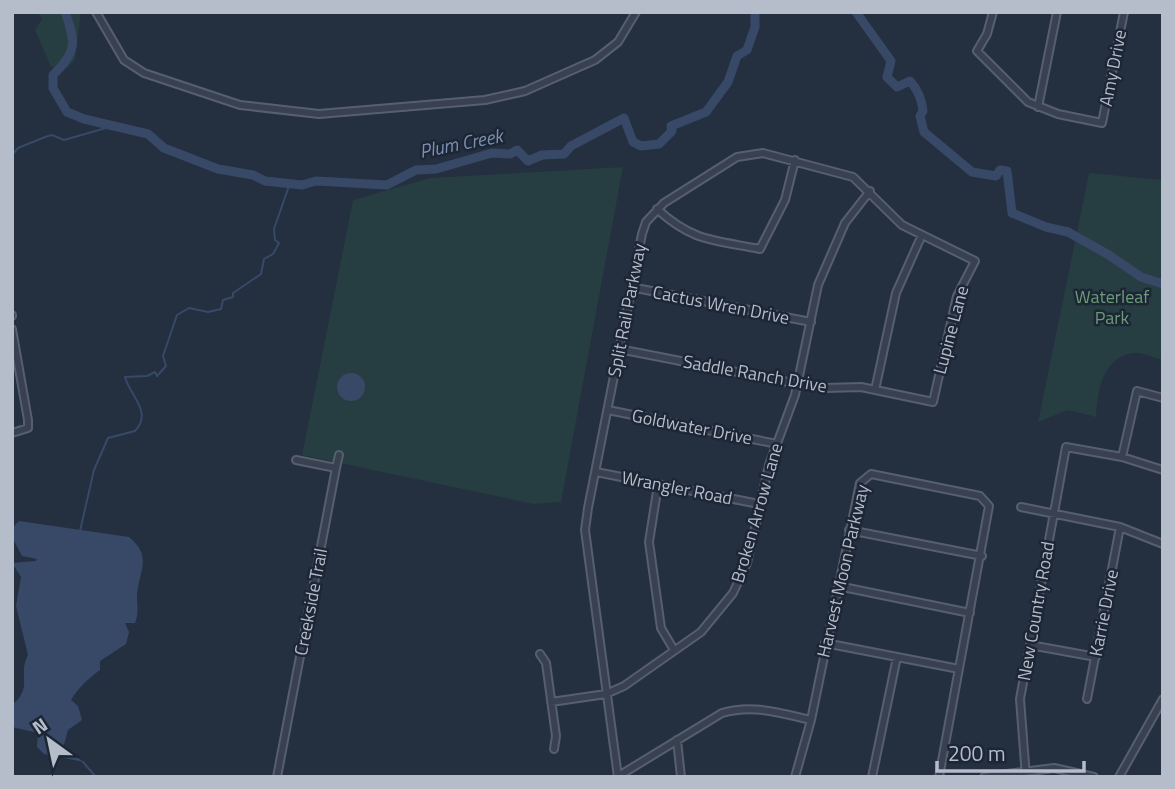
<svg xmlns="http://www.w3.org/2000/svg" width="1175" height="789" font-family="'Titillium Web',sans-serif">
<rect width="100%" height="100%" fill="#242f40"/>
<path fill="#263d41" d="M37 12H81L75 60 67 68 51 67 35 30 42 19Z
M623 167 561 502 533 504 302 455 353 200 430 178Z
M1089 173 1163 180V360C1155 358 1144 353 1136 353 1102 355 1098 391 1096 417L1068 410 1038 422Z"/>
<path fill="#384968" d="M337 387a14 14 0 1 1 28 0a14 14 0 1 1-28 0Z
M19 521 129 537C153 557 139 570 137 595 137 605 139 613 135 623H125L129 632 126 644 100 661V670C88 679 79 687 71 700L78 706 82 720 68 730 63 748 84 762 44 754 37 747 38 733 12 727V705C34 687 17 676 28 655L16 606 21 577 12 563 36 561 37 559 22 556 12 537V528Z"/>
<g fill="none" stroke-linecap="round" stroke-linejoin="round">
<path stroke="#384968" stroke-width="2" d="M12 155 18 148 45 137 52 135 64 140 113 126
M80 531 94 470 108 438 135 431C153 412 130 396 125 377L147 376 155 372 157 376 166 366 163 356 177 315 189 308 208 312 221 309 223 300 233 297V293L261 274 264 259 273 254 279 243 275 240 274 229 290 183
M83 762 96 777"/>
<path stroke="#384968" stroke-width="9" d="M65 12C76 42 77 52 53 75V88L67 112 84 119 148 134 164 148 218 169 253 175 265 181 302 185 316 181 387 185 416 170 436 169 492 153 510 154 517 150 528 161 542 155 564 154 571 146 624 118 633 142 641 146 659 144 672 131 671 126 706 112 728 82 737 56 747 50 755 27V12
M856 12 891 61 887 77 897 87 910 81C918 90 922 100 923 111L920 116 924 132 972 172 996 176 1000 170 1007 171 1012 213 1046 227 1068 232 1109 255 1141 277 1163 284"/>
<defs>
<path id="minor" d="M96 12 124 60 144 73 240 105 319 114 485 100 525 91 595 60 618 42 636 12
M993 12 987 34 977 51 1028 102 1058 114 1102 123 1124 12
M1038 107 1057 12
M657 209C693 242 714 240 760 249L785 200 795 160
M631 287 811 322
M12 316V315
M12 329 28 420V428L12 433
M875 390 896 293 921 237
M608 410 777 444
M1122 457 1137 391 1163 398
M336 468 339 455
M596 472 759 504
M658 485 649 542 661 628 674 650
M1021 507 1120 527 1163 544
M849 530 982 556
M838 586 970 613
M825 643 959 669
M1030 645 1096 657
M540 654 546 663 556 736 554 749
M1087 699 1120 527
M551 702 606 694 624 686 701 632 733 593 747 563 769 465 795 395 818 285 845 223 870 191
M677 740 681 777
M277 777 336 468 296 460
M617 777 722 713C753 704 780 713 811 720
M618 777 585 530 588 508 642 234 646 222 664 203 737 157 763 153 853 177 902 225 975 261 957 296 933 402 861 387 826 388 798 384 619 349
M795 777 811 720 860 483 871 474 980 496 989 506 939 777
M872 777 897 657
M984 777 1054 768 1094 777
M1026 777 1020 699 1066 447 1122 457 1163 470
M1119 777 1163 699"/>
</defs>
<use href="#minor" stroke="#565f6d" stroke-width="10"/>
<use href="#minor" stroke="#394150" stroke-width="6"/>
</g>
<g text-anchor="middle" stroke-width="5" stroke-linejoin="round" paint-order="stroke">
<g font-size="18" fill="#b5bcca" stroke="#1d2635">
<text transform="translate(1113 68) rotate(-79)" y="6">Amy Drive</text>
<text transform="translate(721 305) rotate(11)" y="6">Cactus Wren Drive</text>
<text transform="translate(627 310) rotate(-79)" y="6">Split Rail Parkway</text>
<text transform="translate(951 330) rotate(-75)" y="6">Lupine Lane</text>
<text transform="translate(755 374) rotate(10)" y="6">Saddle Ranch Drive</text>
<text transform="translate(692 427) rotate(11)" y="6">Goldwater Drive</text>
<text transform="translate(677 488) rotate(11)" y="6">Wrangler Road</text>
<text transform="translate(757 513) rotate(-74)" y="6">Broken Arrow Lane</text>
<text transform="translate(843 571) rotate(-77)" y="6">Harvest Moon Parkway</text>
<text transform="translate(311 602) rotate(-79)" y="6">Creekside Trail</text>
<text transform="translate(1036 611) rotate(-80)" y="6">New Country Road</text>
<text transform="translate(1104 613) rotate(-79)" y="6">Karrie Drive</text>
</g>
<g font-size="18" fill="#6b9c79" stroke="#1d2635">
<text x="1112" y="303">Waterleaf<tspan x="1112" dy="21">Park</tspan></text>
</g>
<g font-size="19" font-style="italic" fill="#7c90b2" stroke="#1d2635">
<text transform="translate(461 143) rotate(-11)" y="7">Plum Creek</text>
</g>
</g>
<rect width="1175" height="789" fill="none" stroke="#b5bcca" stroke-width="28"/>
<g transform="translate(49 740) rotate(327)" stroke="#1d2635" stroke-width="5" paint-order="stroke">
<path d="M0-5L12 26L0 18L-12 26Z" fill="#b5bcca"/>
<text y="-10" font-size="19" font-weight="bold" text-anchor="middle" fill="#b5bcca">N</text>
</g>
<path d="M937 761v10h147v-10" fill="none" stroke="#b5bcca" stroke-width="3.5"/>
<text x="948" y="761" font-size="21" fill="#b5bcca" stroke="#1d2635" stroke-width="5" paint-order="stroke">200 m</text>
</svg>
